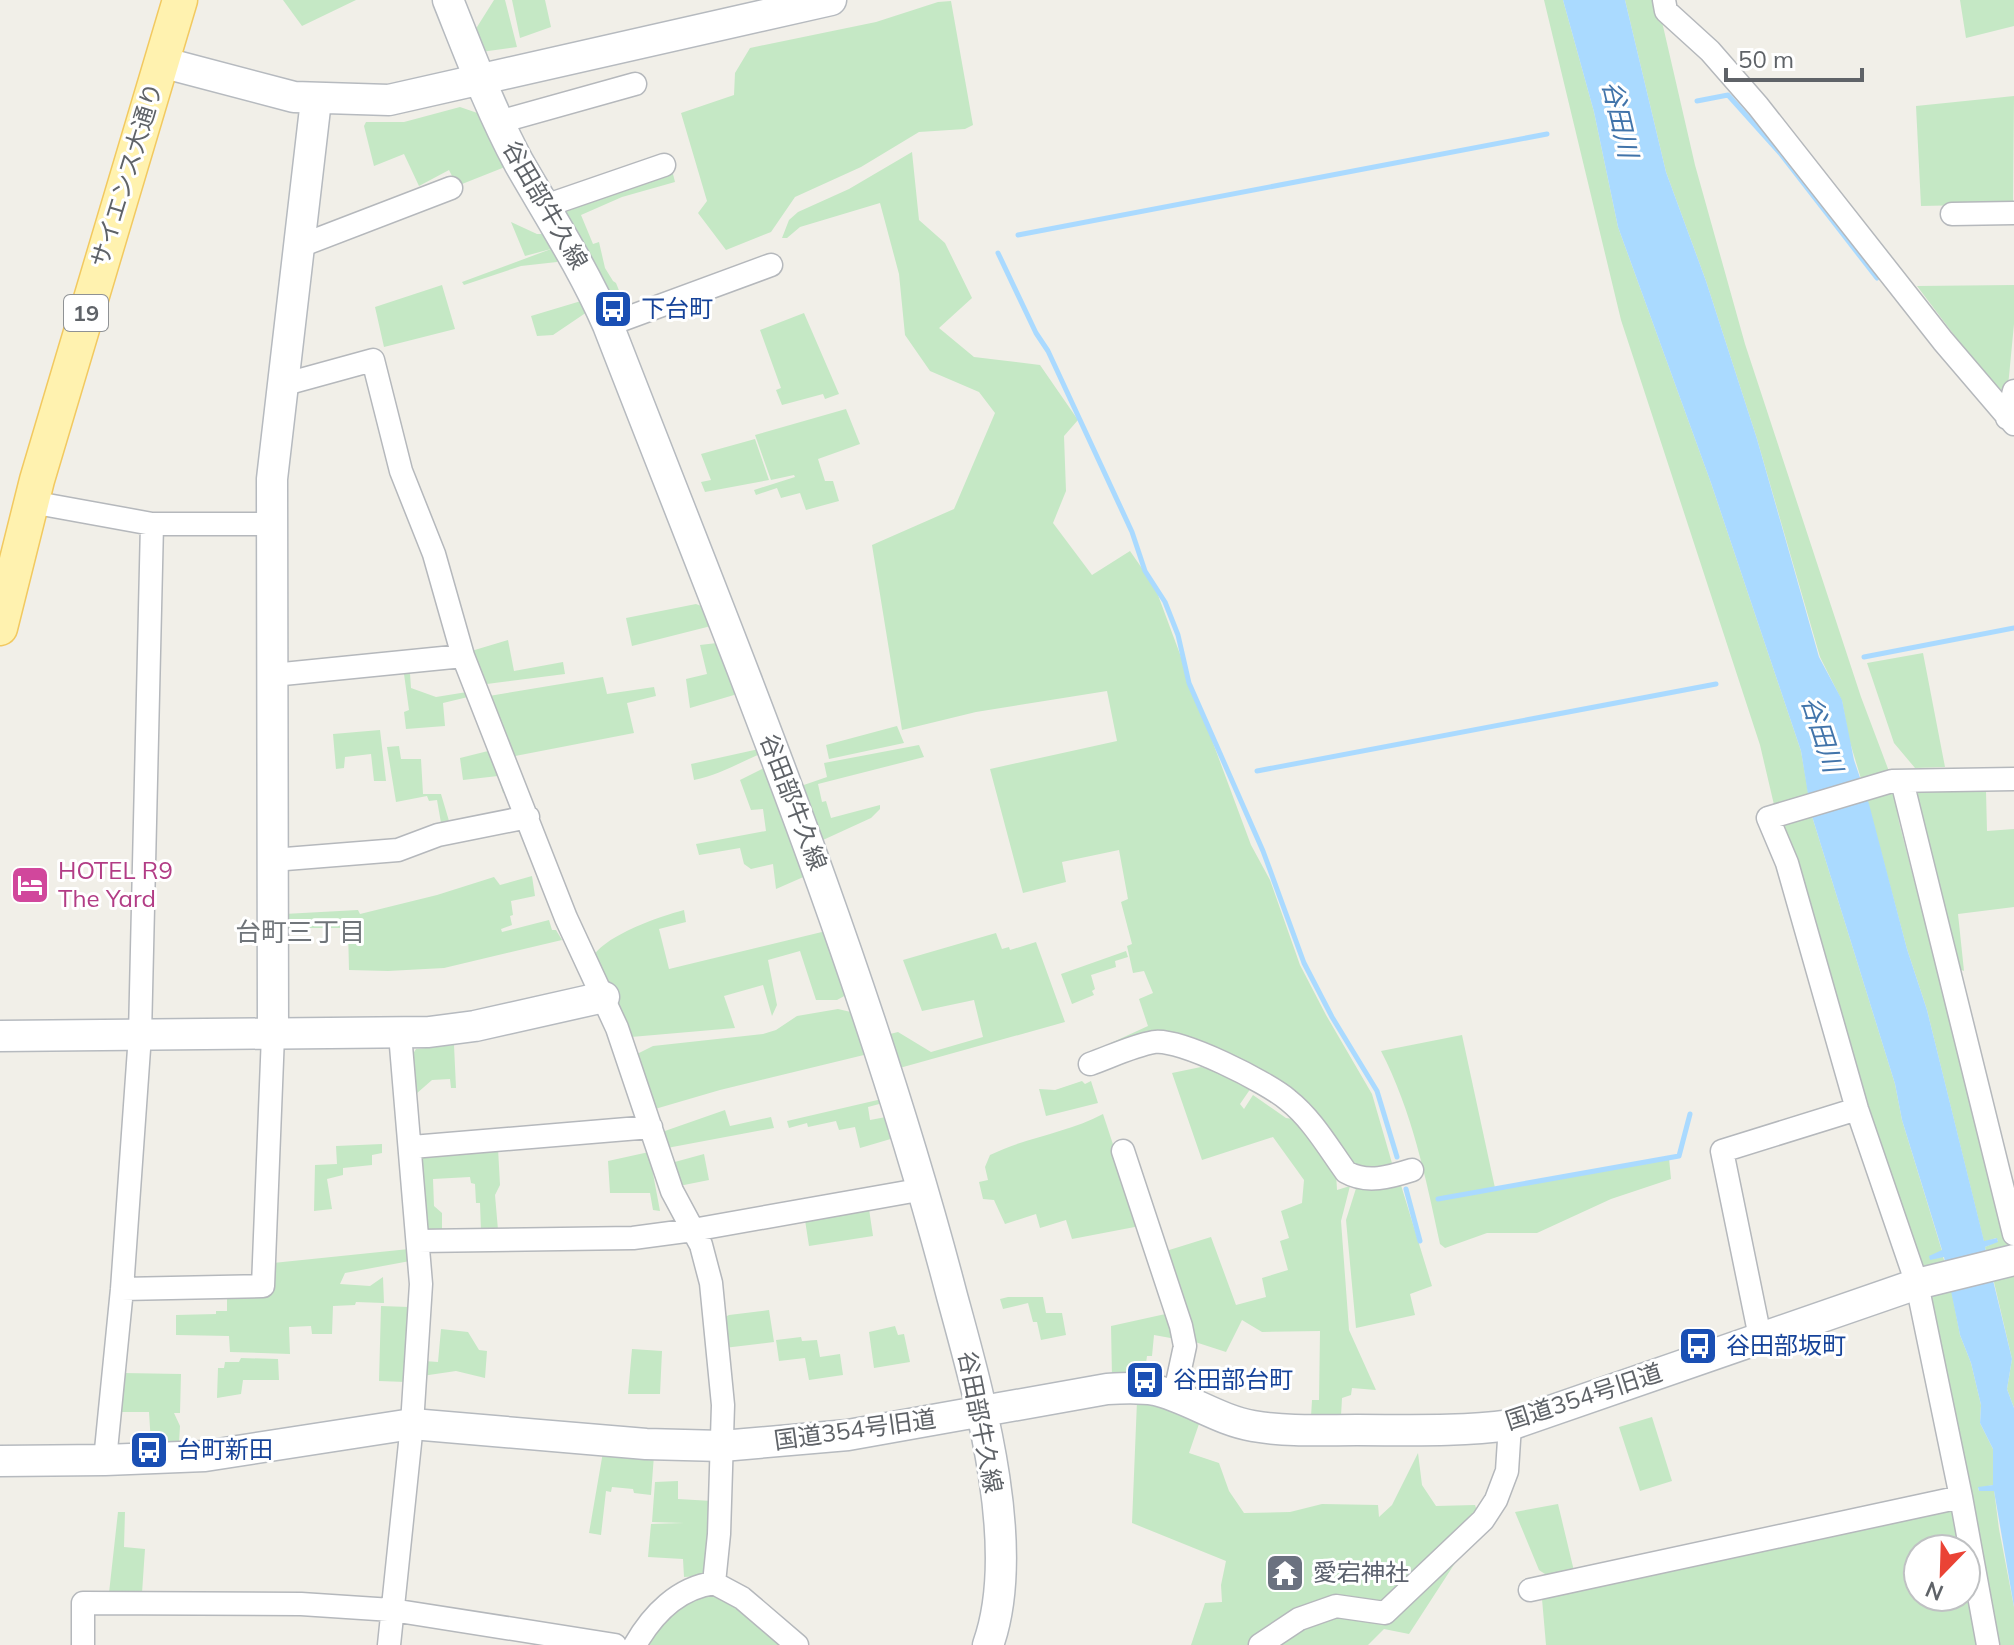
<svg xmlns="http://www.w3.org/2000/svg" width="2014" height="1645" font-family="Mulish,'Noto Sans JP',sans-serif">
<rect width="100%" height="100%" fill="#f1efe8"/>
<path fill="#c5e8c5" d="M283 0H356L302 26Z
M494 0H505L517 47 481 52 472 35Z
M512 0H545L551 27 520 38Z
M1544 0H1563L1594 112 1618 227 1711 483 1801 751 1809 797 1775 809 1760 745 1621 320Z
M1625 0H1657L1695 165 1745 344 1861 697 1890 774 1862 782 1849 739 1842 701 1820 657 1757 439 1706 281 1666 172Z
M1960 0H2014V26L1966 38Z
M951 1 973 125 965 129 919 132 861 167 795 197 771 232 726 250 698 213 707 201 681 113 734 95 735 73 750 48 876 22 938 2Z
M2014 96 2013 204 1921 206 1916 106Z
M460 107 486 116 510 165 457 186 449 170 419 186 404 154 374 166 364 126 366 122H404Z
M912 152 919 220 945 243 972 298 939 328 974 357 1040 365 1078 420 1064 436 1066 491 1053 523 1092 575 1130 551 1155 587 1251 845 1270 880 1300 965 1326 1015 1372 1094 1394 1170 1384 1172 1350 1165 1338 1145 1173 1036 1097 1056 1100 1048 1148 1026 1139 999 1153 993 1144 971 1133 973 1127 946 1132 944 1121 902 1128 899 1119 850 1062 862 1066 882 1023 893 990 769 1117 741 1107 691 976 712 902 730 872 545 954 509 995 413 979 392 930 371 905 335 899 274 880 203 800 227 787 238H782L789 220 798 212 849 189Z
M669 173 673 174 675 182 622 197 581 215 593 244 599 242 605 268 613 281 616 283 622 298 608 302 559 205Z
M511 222 537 234H549L561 253 557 262 521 266 464 285 462 282 551 249 525 256Z
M442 285 455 329 384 347 375 307Z
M2014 285V324L2007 397H2001L1917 286Z
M581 301 587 312 553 335 537 336 531 316Z
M804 313 839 394 825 399 823 394 782 405 776 390 781 388 760 330Z
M846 409 860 444 818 459 825 481H833L839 501 806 510 800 493 781 498 777 488 756 495 754 490 795 477 794 475 771 480 755 435Z
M755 439 769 480 705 492 701 482 711 480 701 454Z
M696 604 704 607 711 626 632 646 626 618Z
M508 640 514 671 563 662 565 674 479 685 468 652Z
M717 643 737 691 734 695 690 708 686 679 707 674 700 645Z
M1923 653 1945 767 1915 768 1894 743 1867 663Z
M410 673 411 688 436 697 467 692 468 697 443 703 445 726 406 729 404 712 409 710 404 674Z
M603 677 607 694 654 687 656 696 627 703 634 733 510 757 489 696Z
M897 726 904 743 829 759 826 745Z
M380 730 386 781H374L371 754 345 757 344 768 336 769 333 734Z
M919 745 924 757 818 784 822 802 826 801 831 818 880 805V809L871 818 823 840 818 837 798 787 827 777 824 763Z
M399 746 401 759H421L423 794H441L449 821 441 823 437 800 429 801 427 796 396 802 387 747Z
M759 749 760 754C737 764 718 775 694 780L691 764Z
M492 750 509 791 503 793 498 776 463 780 460 758Z
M764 768 808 875 776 889 773 864 751 869 744 864 740 848 699 855 696 844 766 831 763 809 751 810 740 780Z
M1893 787 1899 822 2008 1245 1986 1251 1985 1247 1998 1241 1996 1238 1984 1242 1927 1010 1907 949 1866 796Z
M1933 788 1986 791 1987 831 2014 829V907L1958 914 1964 971 1954 967 1913 798 1918 791Z
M1811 813 1895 1084 1902 1120 1942 1251 1929 1257H1943L1945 1263 1922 1269 1861 1097 1777 821Z
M532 876 535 896 511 901 513 915 510 916 512 925 501 929 502 932 549 920 552 930H556L562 940 444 968 388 971 349 970 348 928H284V914L358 910 360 914 437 895 494 877 500 885Z
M684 910 686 922 659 929 669 969 826 931 848 994 837 1000H816L800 951 768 960 777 1005 772 1016 763 985 724 996 735 1028 631 1037 594 955C609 934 658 917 684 910Z
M996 933 1002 949 1009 947 1010 950 1036 942 1065 1022 896 1069 886 1035 898 1032 931 1052 983 1037 974 1000 922 1011 903 960Z
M1126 951 1128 957 1115 961 1116 967 1091 975 1095 989 1092 991 1094 995 1072 1004 1061 974Z
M838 1009 855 1013 868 1054 720 1090 655 1109 637 1054 653 1046 763 1034 776 1030 797 1016Z
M1462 1035 1495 1188 1669 1158 1671 1179 1611 1199 1537 1233H1487L1445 1248 1440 1244C1426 1178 1412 1111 1381 1051Z
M454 1045 456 1088H451L450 1079 432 1080 416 1094 411 1057 416 1049Z
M1201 1067 1227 1075 1251 1088 1240 1104 1244 1109 1253 1095 1286 1118 1293 1119 1336 1173 1337 1190 1350 1186 1341 1221 1349 1330 1376 1390 1352 1388 1351 1395 1342 1398 1341 1416 1311 1417 1312 1400H1319L1320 1331 1262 1332 1242 1320 1226 1352 1192 1341 1166 1251 1211 1237 1236 1305 1266 1297 1262 1278 1288 1270 1280 1241 1289 1238 1281 1211 1302 1203 1304 1180 1273 1137 1202 1160 1172 1073Z
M1082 1081 1085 1084 1091 1081 1098 1103 1046 1116 1039 1089 1055 1090Z
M882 1099 883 1103 868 1107 870 1120 886 1117 894 1138 860 1148 855 1127 839 1130 836 1121 808 1127 807 1123 789 1128 787 1121Z
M725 1110 730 1126 771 1117 774 1128 667 1148 662 1132Z
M1103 1114 1140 1226 1072 1239 1066 1220 1040 1228 1036 1214 1005 1224 994 1200 983 1199 979 1182 988 1180 985 1167 990 1155C1026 1137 1068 1133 1103 1114Z
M382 1144V1153L372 1155V1165L343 1168V1175L327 1179 332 1209 314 1211 315 1165 337 1164 336 1146Z
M498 1148 500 1185 495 1195 498 1230 481 1231 480 1203H476L475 1184 471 1183 470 1177 433 1179 434 1206 442 1213V1233H427L418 1162 424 1153Z
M649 1152 660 1211 653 1210 650 1193H610L608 1161Z
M704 1154 709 1180 679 1186 671 1163Z
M1358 1182H1400L1432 1286 1410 1294 1415 1315 1356 1328 1346 1220Z
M869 1209 873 1236 809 1246 805 1220Z
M409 1249 410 1261 345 1273 340 1284 370 1286 383 1277 384 1303 356 1302 355 1305 333 1306 332 1334H312L311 1326 289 1327 290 1354 230 1352 229 1336 176 1335V1315L216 1314V1311H227V1295H272L273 1263Z
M2014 1273V1408L2007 1389 2012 1359 1993 1278Z
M1951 1288 1960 1335 1971 1363 1981 1405 1980 1423 1993 1449V1485L1978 1488 1979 1491 1994 1490 1999 1529 2014 1607V1645H1999L1931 1293Z
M1008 1297H1043L1046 1313H1062L1066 1335 1041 1340 1037 1322H1033L1028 1303 1003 1309 1000 1299Z
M381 1306 409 1307 406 1382 379 1381Z
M769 1310 774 1342 724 1348 721 1319 729 1315Z
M1170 1313 1176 1339 1154 1335 1152 1356H1147L1144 1377H1112L1111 1326Z
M895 1326 898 1335 904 1334 910 1362 874 1368 869 1332Z
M441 1329 468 1332 479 1350 487 1351 485 1378 456 1371 422 1376 424 1361 438 1362Z
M801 1337 802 1341 817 1340 820 1357 840 1354 843 1375 809 1380 805 1358 779 1361 776 1340Z
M632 1349 662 1351 660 1394H628Z
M241 1358 278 1359 279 1380H243L241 1394 217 1398 218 1368H224L225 1362H239Z
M123 1373 181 1374 180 1413H174L180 1426 179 1443 151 1444 149 1412H122Z
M1137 1401 1162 1403 1200 1421 1189 1453 1219 1463 1229 1491 1244 1513 1290 1512 1322 1504 1378 1505 1379 1517 1392 1505 1418 1453 1422 1485 1436 1506 1475 1505 1481 1523 1409 1634 1384 1629 1368 1645H1191L1205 1603 1222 1602 1221 1585 1226 1561 1132 1523Z
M1652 1417 1672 1481 1640 1491 1619 1427Z
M603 1452 654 1455 651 1495 634 1493 633 1489 612 1487 611 1492 606 1491 601 1535 589 1533Z
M678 1481V1499L712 1501 707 1570 700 1576 684 1577 683 1559 648 1557 651 1524 684 1523 652 1522 655 1482Z
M1558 1504 1574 1571 1548 1576 1539 1570 1515 1512Z
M1945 1508 1953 1512 1959 1549H1918V1597H1966V1583L1978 1645H1546L1542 1599Z
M118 1512H125L124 1547 145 1549 142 1593H109Z
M715 1591 788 1645H646C664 1619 684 1599 715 1591Z"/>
<path fill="#aadaff" d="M1563 0H1625L1666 172 1706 281 1757 439 1819 657 1842 700 1854 760 1869 804 1907 949 1927 1010 1984 1241 1997 1238 1998 1242 1985 1247 2012 1359 2007 1389 2014 1408V1607L1994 1491H1979L1978 1487 1993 1485V1449L1980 1423 1981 1405 1971 1363 1960 1335 1944 1257 1930 1260 1929 1256 1942 1250 1902 1120 1895 1084 1811 813 1801 751 1711 483 1618 227 1594 112Z"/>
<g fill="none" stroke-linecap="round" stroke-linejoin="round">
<path stroke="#aadaff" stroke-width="5" d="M1697 101 1728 95 1780 153 1877 278
M1018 235 1547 134
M998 253 1036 333 1048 351 1132 532 1145 571 1165 602 1178 635 1189 683 1263 851 1304 963 1332 1017 1377 1091 1397 1157
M1864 657 2014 628
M1257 771 1716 684
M1406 1189 1420 1241
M1438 1199 1679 1156 1690 1114"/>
<defs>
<path id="street" d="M1664 0 1666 11 1710 51 1758 106 1943 341 2014 424
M499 122 635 84
M545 206 664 165
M1952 214 2014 213
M300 246 451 188
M608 325 771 265
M282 385 373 360 401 471 434 554 463 656 566 918 617 1028 672 1191 701 1245 711 1283 723 1405 719 1534 714 1583
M2007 418 2014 391
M31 502 152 524H271
M273 675 463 656
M1902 781 2014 1234
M273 860 398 850 438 835 528 817
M1090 1064C1110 1057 1132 1046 1154 1042 1180 1038 1267 1082 1288 1100 1312 1119 1328 1147 1346 1172 1367 1184 1390 1177 1412 1170
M412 1147 651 1127
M1123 1151 1181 1326 1185 1346 1174 1397
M419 1241 633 1238 693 1230 924 1189
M122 1289 263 1286 273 1035
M1760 1337 1722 1151 1857 1109
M105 1460 122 1289 140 1035 152 524
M1530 1590 1961 1497
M83 1645V1603L301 1604 392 1610 615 1645
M389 1645 412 1424 421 1284 400 1034
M635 1645C652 1615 678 1588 714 1583L742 1598 797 1645
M1260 1645 1299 1619 1336 1606 1385 1613 1483 1520 1496 1500 1507 1471 1510 1425
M1988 1645 1961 1497 1917 1284 1857 1109 1787 863 1768 818 1892 781 2014 779"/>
<path id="secondary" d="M448 0C470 55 491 111 519 163 550 217 583 268 608 325 732 645 865 963 952 1296 979 1395 1023 1547 988 1645
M161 62 294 97 389 100 831 0
M273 1035 272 479 316 100
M0 1036 429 1032 475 1026 604 997
M0 1461 105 1460 205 1456 412 1424 646 1444 722 1446 848 1435 1107 1389C1123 1388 1139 1387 1155 1390 1189 1398 1218 1420 1253 1426 1287 1432 1323 1430 1357 1430 1408 1430 1460 1432 1510 1425L1917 1284 2014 1260"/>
<path id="primary" d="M0 628 37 480 180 0"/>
</defs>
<use href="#street" stroke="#b5b8bc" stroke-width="25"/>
<use href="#secondary" stroke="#b6babf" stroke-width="33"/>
<use href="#primary" stroke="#f2c960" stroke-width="37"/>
<use href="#street" stroke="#fff" stroke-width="22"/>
<use href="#secondary" stroke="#fff" stroke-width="30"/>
<use href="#primary" stroke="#fff2af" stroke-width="34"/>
</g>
<defs>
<symbol id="bus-square" viewBox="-11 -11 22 22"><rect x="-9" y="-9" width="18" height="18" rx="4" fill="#1a4fb4" stroke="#fff"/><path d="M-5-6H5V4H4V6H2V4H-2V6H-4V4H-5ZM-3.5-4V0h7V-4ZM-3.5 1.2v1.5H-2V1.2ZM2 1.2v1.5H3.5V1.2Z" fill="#fff"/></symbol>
<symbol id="hotel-square" viewBox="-11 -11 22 22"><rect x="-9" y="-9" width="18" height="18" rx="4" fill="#d1479c" stroke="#fff"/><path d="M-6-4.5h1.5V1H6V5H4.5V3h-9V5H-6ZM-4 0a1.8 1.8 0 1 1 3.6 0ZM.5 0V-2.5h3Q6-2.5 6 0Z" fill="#fff"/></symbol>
<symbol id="temple-square" viewBox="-11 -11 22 22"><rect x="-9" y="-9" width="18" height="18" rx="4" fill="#6b7280" stroke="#fff"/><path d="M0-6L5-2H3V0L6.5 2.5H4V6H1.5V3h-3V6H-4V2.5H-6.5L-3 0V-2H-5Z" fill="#fff"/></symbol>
</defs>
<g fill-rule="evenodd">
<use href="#bus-square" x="591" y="287" width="44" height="44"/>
<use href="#hotel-square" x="8" y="863" width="44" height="44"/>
<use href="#bus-square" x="1676" y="1324" width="44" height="44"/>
<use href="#bus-square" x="1123" y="1358" width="44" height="44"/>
<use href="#bus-square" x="127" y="1428" width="44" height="44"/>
<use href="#temple-square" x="1263" y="1551" width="44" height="44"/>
</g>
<g text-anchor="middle" stroke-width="6" stroke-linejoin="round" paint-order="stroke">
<rect fill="#fff" stroke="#8f9295" stroke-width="2" x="64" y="295" width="44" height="36" rx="6"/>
<g font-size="22" font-weight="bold" fill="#5f6368">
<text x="86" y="321">19</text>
</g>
<g font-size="24" fill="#5f6368" stroke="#fff">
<text transform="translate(127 175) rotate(-73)" y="8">サイエンス大通り</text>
<text transform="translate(545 205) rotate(60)" y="8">谷田部牛久線</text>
<text transform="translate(793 802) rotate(69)" y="8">谷田部牛久線</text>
<text transform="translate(1584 1397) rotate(-18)" y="8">国道354号旧道</text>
<text transform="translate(980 1422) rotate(79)" y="8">谷田部牛久線</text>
<text transform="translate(855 1430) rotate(-8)" y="8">国道354号旧道</text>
</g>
<g font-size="24" fill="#164399" stroke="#fff" text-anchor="start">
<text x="641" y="317">下台町</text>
<text x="1726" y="1354">谷田部坂町</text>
<text x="1173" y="1388">谷田部台町</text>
<text x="177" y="1458">台町新田</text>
</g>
<g font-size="24" fill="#b23c85" stroke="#fff" text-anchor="start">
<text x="58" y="879">HOTEL R9<tspan x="58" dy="28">The Yard</tspan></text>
</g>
<g font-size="24" fill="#5b616d" stroke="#fff" text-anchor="start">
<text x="1313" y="1581">愛宕神社</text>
</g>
<g font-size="26" font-style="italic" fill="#4174aa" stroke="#fff">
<text transform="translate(1620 119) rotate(77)" y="9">谷田川</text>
<text transform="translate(1822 734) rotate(72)" y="9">谷田川</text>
</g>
<g font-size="26" fill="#70757a" stroke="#fff">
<text x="300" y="941">台町三丁目</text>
</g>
</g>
<g transform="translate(1942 1573) rotate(203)"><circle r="38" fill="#ffffff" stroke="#bfc1c3" stroke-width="2"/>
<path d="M0-6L14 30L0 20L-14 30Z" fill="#ea4335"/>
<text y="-12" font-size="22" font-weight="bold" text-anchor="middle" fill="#5f6368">N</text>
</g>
<path d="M1726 68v12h136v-12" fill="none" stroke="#5f6368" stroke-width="4"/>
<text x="1738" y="68" font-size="24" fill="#5f6368" stroke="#ffffff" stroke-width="6" paint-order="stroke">50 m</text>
</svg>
